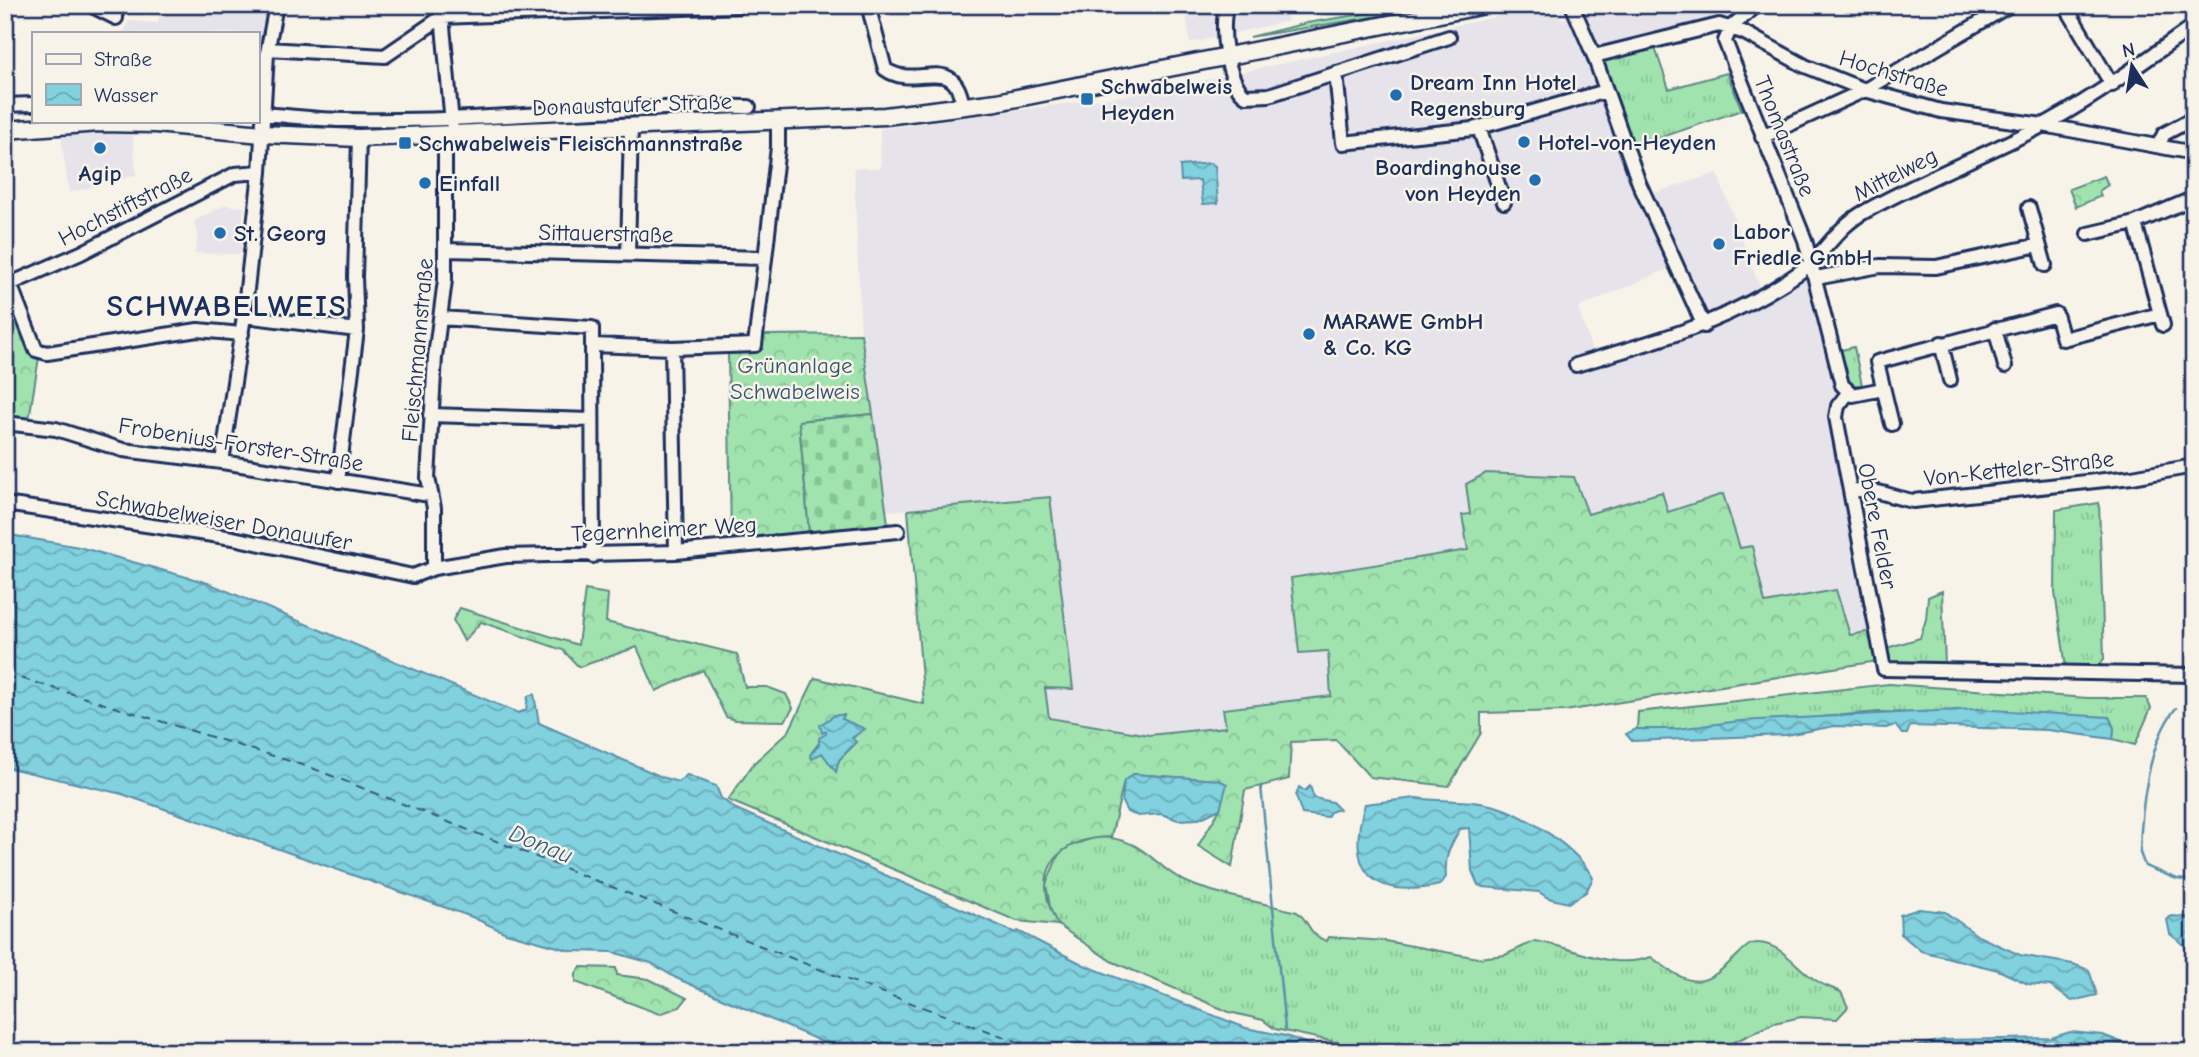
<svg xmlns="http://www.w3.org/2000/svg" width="2199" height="1057" font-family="'Comic Neue',sans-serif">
<defs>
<pattern id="grass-tufts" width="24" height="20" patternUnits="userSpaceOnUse" patternTransform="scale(1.75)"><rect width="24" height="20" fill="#a0e3ae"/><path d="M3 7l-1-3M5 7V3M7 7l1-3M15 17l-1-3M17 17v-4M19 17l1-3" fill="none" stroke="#89c398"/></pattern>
<pattern id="forest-crowns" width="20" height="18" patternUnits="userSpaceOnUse" patternTransform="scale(1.75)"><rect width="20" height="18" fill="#a0e3ae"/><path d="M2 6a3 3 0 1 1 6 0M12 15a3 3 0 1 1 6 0" fill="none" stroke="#89c398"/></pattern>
<pattern id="cemetery-stones" width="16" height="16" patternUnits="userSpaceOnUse" patternTransform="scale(1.75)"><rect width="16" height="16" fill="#a0e3ae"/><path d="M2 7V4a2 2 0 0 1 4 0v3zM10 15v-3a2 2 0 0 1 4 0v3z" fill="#89c398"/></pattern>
<pattern id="water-waves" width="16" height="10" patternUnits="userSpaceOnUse" patternTransform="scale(1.75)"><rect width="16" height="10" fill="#82d1de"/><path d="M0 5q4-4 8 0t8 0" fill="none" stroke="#6aaab7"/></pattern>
</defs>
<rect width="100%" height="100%" fill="#f7f3e8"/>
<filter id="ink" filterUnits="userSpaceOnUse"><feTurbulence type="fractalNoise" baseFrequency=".0143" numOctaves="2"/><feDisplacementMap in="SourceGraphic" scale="14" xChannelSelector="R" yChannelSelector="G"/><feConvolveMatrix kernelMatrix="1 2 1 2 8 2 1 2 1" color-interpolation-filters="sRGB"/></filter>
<g filter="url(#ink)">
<path fill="#e6e3ea" d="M160 5H253L280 9 273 109 257 107V33H123L129 21 158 23Z
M1185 5H1284L1288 21 1190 43Z
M1590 5H1703L1711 12 1713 20 1599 50 1651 194 1717 173 1760 288 1714 313 1706 312 1679 264 1578 308 1596 363 1703 332 1727 321 1810 271 1839 389 1828 405 1872 631 1850 635 1836 590 1765 603 1753 546 1740 549 1668 513 1661 492 1588 514 1463 515 1468 550 1291 578 1298 653 1328 650 1332 697 1224 709 1226 727 1149 735 1049 718 1044 687 1073 689 1050 497 886 511 861 334 854 168H881L880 129 1145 93 1537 8 1564 19 1585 12Z
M132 130 136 175 69 193 61 137 79 131Z
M225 205 244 207 240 254 195 253 198 237 194 221Z"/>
<path fill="url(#grass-tufts)" stroke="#5e8986" stroke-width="2" d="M1418 5H1446L1250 37 1307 23Z
M1654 45 1669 89 1727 73 1742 110 1633 147 1602 59Z
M1854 347 1862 385H1848L1837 351Z
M2099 503 2104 659 2096 668 2066 667 2055 593 2056 510Z
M1942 591 1945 665 1890 663 1887 648 1920 638 1926 619 1928 597Z
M1889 684 2088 698H2146L2151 708 2135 745 2113 739 2114 728 2109 717 1879 712 1677 729H1637L1638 712Z
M1096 837C1149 837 1152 870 1196 886 1228 897 1264 903 1297 912 1311 922 1306 934 1327 941L1329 937 1385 941 1478 958 1505 955 1535 941C1576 947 1609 971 1651 957 1694 989 1702 990 1741 952 1746 947 1751 942 1759 943 1784 945 1798 970 1817 981 1824 986 1833 988 1841 992L1848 1007 1837 1019 1801 1017 1774 1023 1728 1045 1690 1052H1382L1275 1029 1263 1020 1229 1012 1111 961 1058 925 1051 913 1046 884 1061 849Z"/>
<path fill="url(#forest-crowns)" stroke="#5e8986" stroke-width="2" fill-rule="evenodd" d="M2104 176 2108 185 2099 191 2101 196 2076 207 2069 189Z
M5 289 25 341 39 357 29 420 5 415Z
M861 334 873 414 799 421 809 532 731 538 728 353 760 351 764 335Z
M1486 473 1574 477 1588 514 1662 492 1668 512 1723 494 1740 548 1752 546 1765 603 1836 590 1850 635 1872 631 1878 661 1565 711 1481 713V733L1449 786 1370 777 1336 740 1291 742 1289 779 1245 790 1232 867 1198 846 1220 809 1226 784 1218 780 1133 774 1124 781 1111 837C1055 837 1029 875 1058 925L1017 921 728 800 754 763 789 731 815 678 924 704 908 510 1050 497 1073 689 1045 688 1049 718 1149 735 1226 727 1223 709 1331 696 1328 651 1299 653 1291 578 1468 550 1462 515 1470 514 1466 484ZM835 715 843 716 841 719 849 723 855 736 852 739 856 743 839 760 836 771 822 753 812 752 826 734 828 721Z
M585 590 608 594 606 622 737 654 745 687H767L786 694 793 708 785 721 735 720 726 717 703 670 656 691 637 647 579 667 563 650 481 622 464 641 453 620 460 608 578 645Z
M581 967 616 968 617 975 649 979 687 998 680 1007 659 1014 576 982V973Z"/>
<path fill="url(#cemetery-stones)" stroke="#5e8986" stroke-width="2" d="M873 414 888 524 809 532 799 421Z"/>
<path fill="url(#water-waves)" stroke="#5990ab" stroke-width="2" d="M1211 163 1215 166 1218 203 1203 204 1200 180 1181 181 1180 166Z
M5 534 79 547 208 583 518 713 526 710 528 696 534 694 539 723 662 777 678 782 687 775 716 786 721 798 734 808 1016 933 1018 931 1084 965 1246 1028 1286 1036 1330 1052H845L676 978 651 963 612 952 572 951 532 940 506 933 472 917 122 794 5 767Z
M1976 709 2109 717 2114 728 2113 739 2047 730 1910 726 1907 734H1902L1895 725 1886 728 1835 726 1786 735 1632 741 1626 734 1636 729H1677L1740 721Z
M835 715H844L842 719 865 729 852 738 856 742 839 760 836 772 822 753 812 759 810 755 819 745V738L826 734V731L822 733 820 725Z
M1133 774 1219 780 1227 784 1220 809 1199 819 1178 820 1161 814 1138 816 1127 812 1122 802 1124 781Z
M1310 786 1314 798 1332 802 1339 809 1330 812 1327 817 1302 814 1296 796 1299 787 1305 791Z
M1416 798C1442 802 1473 799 1498 807 1529 817 1578 849 1593 878L1586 892 1568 903 1548 898 1539 892 1483 887 1478 885 1472 871 1469 828 1460 829C1450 846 1444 857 1446 877L1440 885C1371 900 1345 870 1365 804Z
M1919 909 1945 912 1978 936 2020 955 2073 964 2089 970 2097 995 2072 1001 2050 986 2028 984 1998 970 1921 951 1901 934 1900 915Z
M2171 916 2194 918V953L2170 934 2167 920Z
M2070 1032 2103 1035 2131 1046 2173 1052H1843L1904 1049 1943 1040 2051 1038Z"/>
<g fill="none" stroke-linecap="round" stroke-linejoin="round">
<path stroke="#5990ab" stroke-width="2.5" d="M2176 708C2148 742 2141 809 2140 853L2145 866 2177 879 2194 881
M1261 786 1285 1029"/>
<path stroke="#35587e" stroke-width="2" stroke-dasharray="9 7" stroke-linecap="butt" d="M5 677 24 679 312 768 829 973 1046 1052"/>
<defs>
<path id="minor" d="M90 5 116 18
M441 5 452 123
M868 5 885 69C916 92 955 50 963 107
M1227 5C1219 26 1227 84 1246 96L1269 95 1449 37
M1572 5 1594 56 1639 183 1704 326
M1757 5 1731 27 1725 41 1805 240 1842 385 1853 395 1883 389
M2065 5 2112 85
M492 15 738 6
M268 49 385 56 442 17 492 15V5
M1594 56 1719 25 1743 32 1805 66 1865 90 1941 111 2043 125 2194 153
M1336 73 1343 143 1473 129 1606 91
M5 105 33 104
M263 114C291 116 320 120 348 120 482 123 615 105 749 107
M1479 128 1504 202
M1762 137 1865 90 2010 5
M2158 146 2164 134 2194 118
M2029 208 2045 265
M2135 223 2163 325
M2088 234 2135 223 2194 198
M446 250 765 258
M628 254 631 126
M1816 278 1880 266 1936 267 2039 245
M244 316 357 330
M440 318 592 328V345L672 348 755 345 778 147V122
M1995 329 2005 366
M242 334 198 330 47 353 36 350 10 284 81 253 235 174 260 172
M1941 343 1950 380
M592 345 593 556
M672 348 676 552
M1576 365C1661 339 1726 324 1800 272 1825 254 1836 227 1866 211 1920 181 1978 158 2034 130 2091 101 2141 63 2194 26
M1848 393 1838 406 1836 417 1884 669 2194 675
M430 415 592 420
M5 423 56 429 123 450 222 462 430 495
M1892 424 1877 362 2056 314 2063 339 2160 314
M222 462 244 316 260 172 267 53 276 5
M338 481 357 330 355 277 359 138
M1850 491C1874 487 1890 497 1913 501L2132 477 2194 466
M5 504 233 538 413 576 434 568 506 556 676 552 898 531
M434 568V508L428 478 435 357 445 280V135"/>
<path id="major" d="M5 130 99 123 156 124 262 134 359 138 885 116 997 102 1485 5"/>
</defs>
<use href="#minor" stroke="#1b2f5e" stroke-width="18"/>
<use href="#major" stroke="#1b2f5e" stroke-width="21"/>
<use href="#minor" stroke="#f7f3e8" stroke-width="12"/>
<use href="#major" stroke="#f7f3e8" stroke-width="16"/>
</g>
</g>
<g fill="#1f6fb2" stroke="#f7f3e8" stroke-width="2.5">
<circle cx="1396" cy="95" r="7"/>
<rect x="1080" y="92" width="14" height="14" rx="3.5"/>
<circle cx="1524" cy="142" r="7"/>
<rect x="398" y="136" width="14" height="14" rx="3.5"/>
<circle cx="100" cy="148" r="7"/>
<circle cx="1535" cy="180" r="7"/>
<circle cx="425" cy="183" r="7"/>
<circle cx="220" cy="233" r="7"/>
<circle cx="1719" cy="244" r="7"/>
<circle cx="1309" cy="334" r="7"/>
</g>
<g text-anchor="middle" stroke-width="5" stroke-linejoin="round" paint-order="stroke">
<g font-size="23" fill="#1b2f5e" stroke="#f7f3e8">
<text transform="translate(1894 73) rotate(17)" y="8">Hochstraße</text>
<text transform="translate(632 104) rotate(-2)" y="8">Donaustaufer Straße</text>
<text transform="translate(1785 136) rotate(68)" y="8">Thomastraße</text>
<text transform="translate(1895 174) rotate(-27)" y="8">Mittelweg</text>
<text transform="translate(125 206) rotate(-27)" y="8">Hochstiftstraße</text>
<text transform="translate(606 233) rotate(1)" y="8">Sittauerstraße</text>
<text transform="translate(417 350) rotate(-85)" y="8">Fleischmannstraße</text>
<text transform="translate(241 444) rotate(9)" y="8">Frobenius-Forster-Straße</text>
<text transform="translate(2019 468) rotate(-6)" y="8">Von-Ketteler-Straße</text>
<text transform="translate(224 520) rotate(10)" y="8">Schwabelweiser Donauufer</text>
<text transform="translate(1878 526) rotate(79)" y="8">Obere Felder</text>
<text transform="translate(664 529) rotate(-3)" y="8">Tegernheimer Weg</text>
</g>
<g font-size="23" font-weight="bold" fill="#1b2f5e" stroke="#f7f3e8" text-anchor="start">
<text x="1410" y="90">Dream Inn Hotel<tspan x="1410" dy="26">Regensburg</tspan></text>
<text x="1101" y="94">Schwabelweis<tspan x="1101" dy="26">Heyden</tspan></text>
<text x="1538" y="150">Hotel-von-Heyden</text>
<text x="419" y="151">Schwabelweis Fleischmannstraße</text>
<text x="1521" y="175" text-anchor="end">Boardinghouse<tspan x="1521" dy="26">von Heyden</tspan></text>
<text x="100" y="181" text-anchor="middle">Agip</text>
<text x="439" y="191">Einfall</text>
<text x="1733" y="239">Labor<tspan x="1733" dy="26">Friedle GmbH</tspan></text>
<text x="234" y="241">St. Georg</text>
<text x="1323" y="329">MARAWE GmbH<tspan x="1323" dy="26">&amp; Co. KG</tspan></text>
</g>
<g font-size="23" fill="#36536e" stroke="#f7f3e8">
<text x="795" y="373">Grünanlage<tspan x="795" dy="26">Schwabelweis</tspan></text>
</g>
<g font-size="24" font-style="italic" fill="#35587e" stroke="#f7f3e8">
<text transform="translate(541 844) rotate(22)" y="8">Donau</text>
</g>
<g font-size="30" font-weight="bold" letter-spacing="2" fill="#1b2f5e" stroke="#f7f3e8">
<text x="227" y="316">SCHWABELWEIS</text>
</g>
</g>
<rect width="2199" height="1057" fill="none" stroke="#f7f3e8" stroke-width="28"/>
<rect x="14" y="14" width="2171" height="1029" fill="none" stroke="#1b2f5e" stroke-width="2.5" filter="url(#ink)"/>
<rect x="32" y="32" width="228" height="91" fill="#f7f3e8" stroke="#9fa5b1" stroke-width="2"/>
<rect x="46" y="54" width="35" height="10" fill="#f7f3e8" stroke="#9fa5b1" stroke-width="2"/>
<text x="94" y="66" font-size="21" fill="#1b2f5e">Straße</text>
<rect x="46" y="84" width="35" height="21" fill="url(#water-waves)" stroke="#9fa5b1" stroke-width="2"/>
<text x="94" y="102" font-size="21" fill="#1b2f5e">Wasser</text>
<g transform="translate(2132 66) rotate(348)" stroke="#f7f3e8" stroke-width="5" paint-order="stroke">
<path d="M0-5L12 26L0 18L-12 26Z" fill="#1b2f5e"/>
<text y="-10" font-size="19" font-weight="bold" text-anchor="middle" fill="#1b2f5e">N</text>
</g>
</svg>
